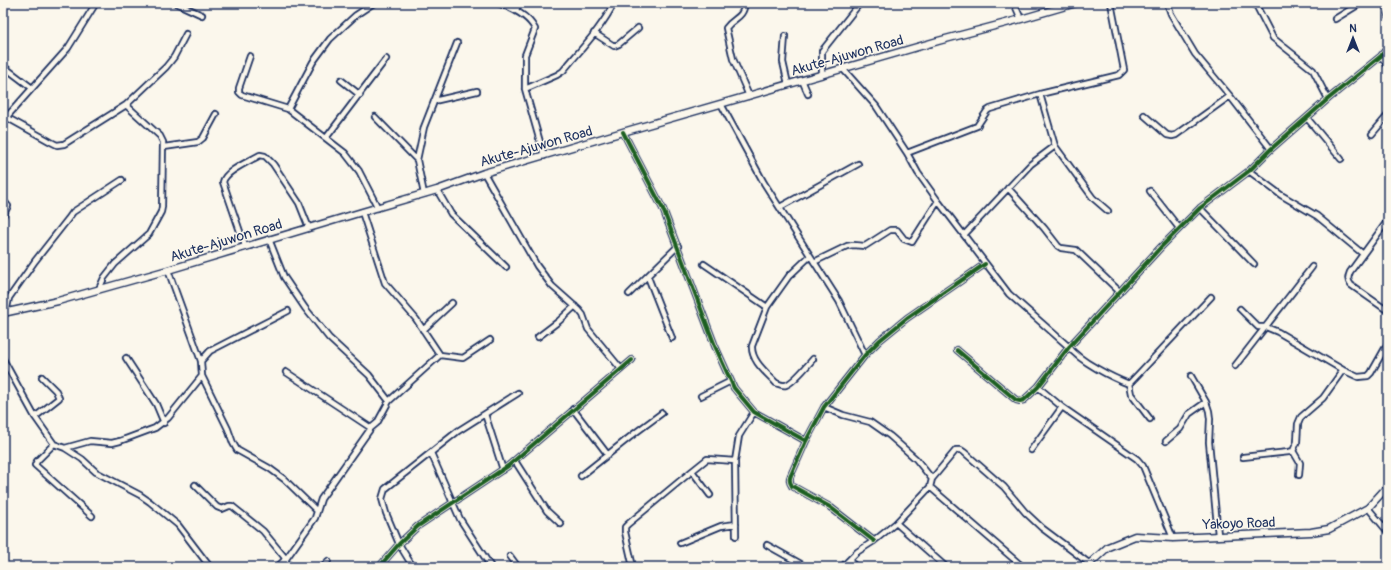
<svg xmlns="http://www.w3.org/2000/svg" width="1391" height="570" font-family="Pangolin,sans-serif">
<rect width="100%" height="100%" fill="#fbf7ec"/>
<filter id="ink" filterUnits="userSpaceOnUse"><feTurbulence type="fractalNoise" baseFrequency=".025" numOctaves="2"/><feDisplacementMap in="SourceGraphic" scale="8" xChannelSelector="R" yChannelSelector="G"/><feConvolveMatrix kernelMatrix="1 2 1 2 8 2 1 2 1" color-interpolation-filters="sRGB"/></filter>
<g filter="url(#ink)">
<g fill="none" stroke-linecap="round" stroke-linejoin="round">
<defs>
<path id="minor" d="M176 3 202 15
M498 3C512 8 528 15 535 29L525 55V89L544 156
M745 3C743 19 734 17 726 28L733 59 749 96
M1014 3 1021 19
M1167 3 1171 14 1195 54 1230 96 1271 149
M1255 3 1273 38 1313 70 1328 99
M1386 3 1388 15
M516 10 519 3
M1335 19 1361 3
M594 33 614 46 619 44 638 28
M785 36 783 62 788 84
M250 56 239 88V92L242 95 288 109 345 153 359 171 378 208
M1381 56 1388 66
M3 66 32 88
M843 69 876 106 907 153 918 173 938 201 1009 294 1069 347C1079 361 1113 378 1129 384L1131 394 1150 419
M822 75V51L860 3
M341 80 360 95
M802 80 808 94
M525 89 557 75 563 71C580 50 602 28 614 3
M1040 94 1055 146 1093 198 1108 211
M434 101 477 91
M721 104 764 183 839 301 865 355
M288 109 313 62 330 39 356 15 374 3
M1144 115 1167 135 1172 136 1176 135 1230 96
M6 117 51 142 57 145 64 144 126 105 166 67 174 57 186 34
M375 117 417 160 424 194
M1307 118 1341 159
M3 121 68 48 96 3
M623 132 663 209 715 346 734 388 754 412 806 441
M1372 134 1388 115
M326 138 386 59
M164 147 198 142 203 138 216 114
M907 153 977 126 987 111 990 109 1040 94 1119 75 1124 70 1111 3
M417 160 424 127 457 43
M1249 171 1281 195 1317 216 1363 254
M484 173 537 266 552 286 579 310 583 315 588 329 621 369
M1008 188 1044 228 1058 246 1061 248 1076 250 1120 292
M437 190 451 214 506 267
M1150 191 1179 228
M3 200 8 206 3 216
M780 207 858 164
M1200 208 1254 264
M362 212 385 283 416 319 440 355 463 358 490 340
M1388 220 1350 272C1348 277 1347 280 1351 285L1388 311
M964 235 1031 164 1055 146
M269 239 284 277 305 308 329 338 369 375 389 401
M245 246 223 182C225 171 250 161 260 155L265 156 273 164 299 203 309 228
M810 256 789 276 767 307 752 346C751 361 767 373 776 383 779 384 782 386 786 385 794 382 807 366 813 359
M814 262 847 246 853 245 865 246 890 230H897L904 239 912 242 938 201
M704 264 767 307
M648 277 672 338
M99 289 104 278 115 264 149 234 161 212 162 207 163 142 160 136 126 105
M629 294 678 246
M1240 309 1258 327H1266L1278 332 1343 370 1358 377 1368 376 1371 373 1388 343
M8 311 7 308 9 298 35 261 68 219 73 212 122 180
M423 330 452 303
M538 337 559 321 575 306
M957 350 1016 400 1020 401 1024 400 1038 387 1069 347 1102 311 1161 247 1200 208 1249 171 1271 149 1328 99 1381 56 1388 47
M126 358 156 404 164 423
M3 359 35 417 54 444 65 448 82 459 96 472 140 495 150 502 178 525 210 567
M201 361 210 351 288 311
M1235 366 1312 267
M286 372 371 428
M202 376 228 429 233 443 237 450 269 468 284 479 317 511
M1191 376 1206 402 1209 411 1210 419 1209 442 1218 535
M1129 384 1211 297
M1038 387 1062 407 1137 459 1143 466 1173 538
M701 396 731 381
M824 407 843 415 870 422 890 436 916 459 932 479
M573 409 608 455
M485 414 503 470
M35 417 59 398 56 391 42 377
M1166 441 1180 429 1189 414 1206 402
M54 444 37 461 35 465 92 516
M65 448 90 441 112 443 120 441 155 428 168 418 202 376 201 361 168 270
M1031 450 1062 407
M1293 451 1300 463 1299 475
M431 453 460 519 491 567
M1243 457 1289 452 1293 451 1297 442 1298 424 1301 417 1323 398 1343 370
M515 461 547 511 561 524
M692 471 707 459 735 461
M581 476 635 433 662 413
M195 485 217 507 222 509 229 506H232L263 531 286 559
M1368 508 1388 532
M896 523 946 567
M736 536 735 461 739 436 754 412
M874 541 830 507 792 486C789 482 789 479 791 475L806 441 824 407 865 355 880 340 907 318 985 264
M680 543 721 526 736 524
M767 545 801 564 802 567
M510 556 518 567
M284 560 291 567
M849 560 856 567
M277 567 286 559 315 518 321 499 371 428 377 423 389 401 440 355
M323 567 328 561
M379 567 399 544 418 526 508 466 632 360
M413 567 399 544 386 513 382 499 385 489 458 431 518 393
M633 567 625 532V527L628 524 692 471 710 495
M842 567 857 552 874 541 896 523 930 487
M1023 567 930 487 932 479 956 450H961L964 452 1004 487 1025 512 1042 528 1090 564"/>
<path id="secondary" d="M3 313 58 301 168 270 362 212 437 190 484 173 623 132 938 41 1021 19 1076 3
M1086 567 1108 547 1135 536 1173 538 1311 532 1329 529 1368 508 1388 486"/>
</defs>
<use href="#minor" stroke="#1b2f5e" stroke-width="8"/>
<use href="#secondary" stroke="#1b2f5e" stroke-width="9"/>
<use href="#minor" stroke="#fbf7ec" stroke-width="4.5"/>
<use href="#secondary" stroke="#fbf7ec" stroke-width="6"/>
<defs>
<path id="cycleway" d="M623 132 663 209 715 346 734 388 754 412 806 441
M957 350 1016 400 1020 401 1024 400 1038 387 1069 347 1102 311 1161 247 1200 208 1249 171 1271 149 1328 99 1381 56 1388 47
M874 541 830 507 792 486C789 482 789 479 791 475L806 441 824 407 865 355 880 340 907 318 985 264
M379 567 399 544 418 526 508 466 632 360"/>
</defs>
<use href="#cycleway" stroke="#fbf7ec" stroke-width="6"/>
<use href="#cycleway" stroke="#1b5e20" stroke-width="4"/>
</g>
</g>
<g text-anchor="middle" stroke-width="3" stroke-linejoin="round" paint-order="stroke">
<g font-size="14" fill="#1b2f5e" stroke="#fbf7ec">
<text transform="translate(847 55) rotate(-16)" y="5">Akute-Ajuwon Road</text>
<text transform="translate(536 146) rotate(-16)" y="5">Akute-Ajuwon Road</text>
<text transform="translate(226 240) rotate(-17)" y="5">Akute-Ajuwon Road</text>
<text transform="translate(1239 523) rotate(-2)" y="5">Yakoyo Road</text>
</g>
</g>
<rect width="1391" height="570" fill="none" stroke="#fbf7ec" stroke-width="16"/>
<rect x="8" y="8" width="1375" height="554" fill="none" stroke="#1b2f5e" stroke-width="1.5" filter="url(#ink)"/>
<g transform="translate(1353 38)" stroke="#fbf7ec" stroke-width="3" paint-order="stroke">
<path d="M0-3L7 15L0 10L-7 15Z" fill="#1b2f5e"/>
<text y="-6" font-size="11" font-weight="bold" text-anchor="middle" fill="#1b2f5e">N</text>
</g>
</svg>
